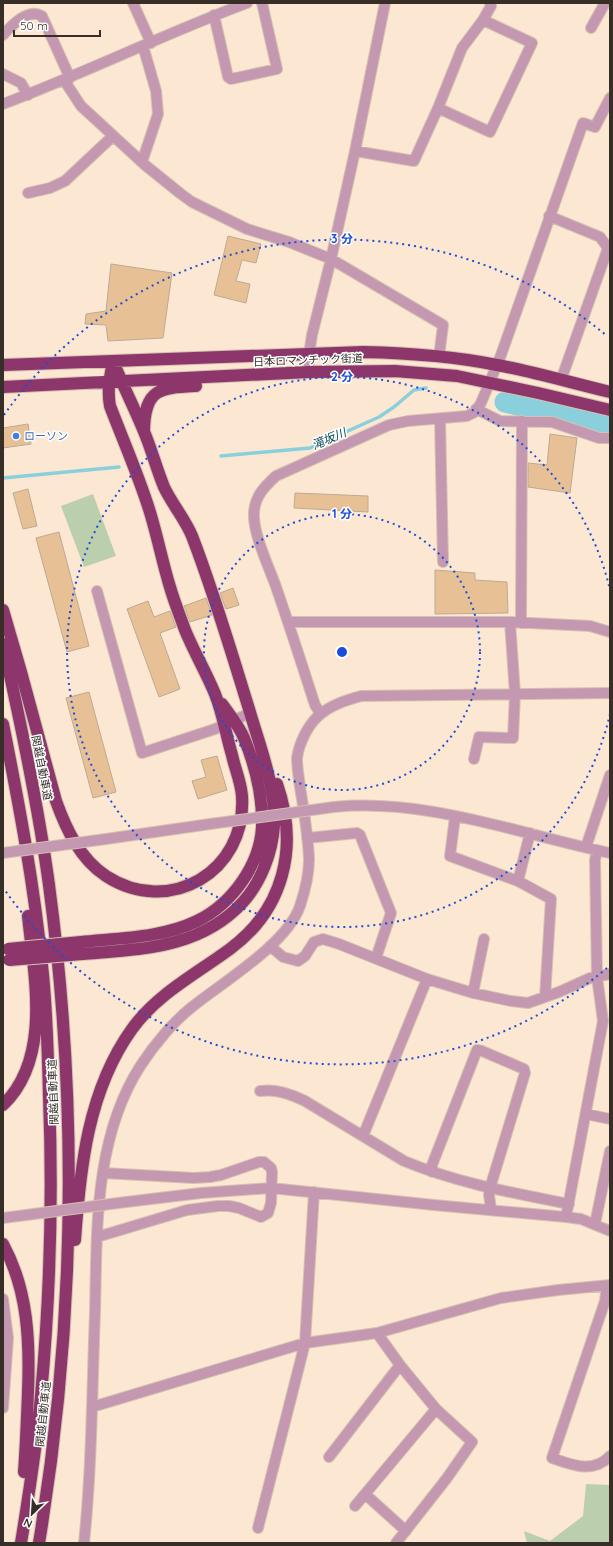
<svg xmlns="http://www.w3.org/2000/svg" width="613" height="1546" font-family="Quicksand,'Noto Sans JP',sans-serif">
<rect width="100%" height="100%" fill="#fce7d2"/>
<path fill="#bbcfac" d="M93 494 116 556 84 567 61 506Z
M586 1484 610 1485V1543H527L524 1531 550 1541 583 1516Z"/>
<g fill="none" stroke-linecap="round" stroke-linejoin="round">
<path stroke="#89d0dc" stroke-width="3.5" d="M221 456 310 448 379 417 394 407 414 390 426 388
M3 478 119 467"/>
<path stroke="#89d0dc" stroke-width="21" d="M505 402 610 427"/>
</g>
<path fill="#e7c195" stroke="#bcaa95" d="M228 236 261 244 256 263 242 260 236 281 250 284 246 303 214 295Z
M111 264 172 273 163 338 108 341 106 325 85 324 86 314 106 311Z
M28 424 31 444 3 448V428Z
M550 434 577 438 570 493 528 487V463L547 465Z
M28 489 37 526 23 529 13 493Z
M295 493 368 496V512L294 508Z
M59 532 89 646 67 652 36 538Z
M435 570 475 573V580L507 582 508 613 435 614Z
M233 588 239 605 226 609 220 593Z
M206 598 212 615 190 622 184 606Z
M148 601 154 617 170 611 176 627 160 633 180 689 159 697 127 609Z
M89 692 116 792 93 798 66 698Z
M217 756 227 790 198 799 192 781 206 777 201 760Z"/>
<g fill="none" stroke-linecap="round" stroke-linejoin="round">
<defs>
<path id="minor" d="M133 3 151 43
M214 15 228 77 231 79 277 69 262 3
M591 28 605 3
M3 35C12 25 28 8 42 16L70 78
M3 74 21 83 28 95
M64 80 81 106 93 117 145 165 181 194 192 202 247 229 289 242 331 259 443 325 439 357
M3 104C85 73 164 34 247 3
M438 108 490 132 532 43 483 20
M355 151 414 161 438 108 462 48 483 20 491 6 490 3
M142 162 158 114 156 91 143 46
M28 193 50 188 65 181 113 136
M549 216 600 237 608 248 561 380
M309 372V354L312 335 331 259 355 151 385 3
M476 409 500 421 552 422 599 438H610
M440 419 443 562
M97 591 142 753 215 729 250 713
M288 622H510L590 626 610 632
M521 623 522 421
M320 713 315 705C302 665 289 624 275 584 268 565 253 533 254 514 254 497 265 486 276 476L389 425 408 421 467 416 475 412 481 403 501 355 583 123 595 127 610 98
M474 759 479 737 513 738 515 694 510 622
M334 807C427 798 519 834 610 853
M455 817 450 856 518 881 551 899 545 997
M307 838 357 833 360 835 391 913 376 958
M106 839 210 824
M586 847 610 775
M518 881 530 833
M270 946 283 957 298 961 305 956 314 942 323 939 339 944 427 979 473 993 511 1001 528 1003 559 992 590 978 610 974
M473 993 484 939
M260 1091C277 1089 290 1094 305 1101L404 1161C457 1183 513 1193 569 1204
M586 1114 610 1119
M363 1136 427 979
M432 1172V1165L477 1050 482 1051 524 1069 525 1073 490 1188 489 1195 491 1209
M126 1202 201 1193 271 1188 434 1205 566 1217 581 1219 610 1231
M566 1217 603 1021 597 977 595 860 597 850
M595 1224 610 1151
M97 1237 187 1210 218 1206H229L239 1208 261 1217 268 1213 271 1203 272 1172 271 1168 264 1162H259L221 1175 210 1177 194 1178 103 1173
M607 1286 605 1301 552 1458C572 1465 593 1474 610 1456
M3 1299 8 1338 3 1408
M92 1407 305 1343 377 1333 501 1298 558 1290 610 1285
M329 1457 400 1365
M365 1494 406 1531
M355 1506 436 1409 400 1365 377 1333
M258 1528 305 1343 314 1192
M84 1543C92 1466 92 1389 95 1312 97 1229 94 1137 141 1065 154 1045 174 1021 192 1007 223 982 287 944 300 906 305 891 309 875 309 859 308 835 304 811 300 787 299 778 297 768 297 758 299 743 309 722 322 713 333 704 348 700 361 696L610 693
M396 1543 447 1478 472 1442 436 1409"/>
<path id="highway" d="M3 365 363 352C408 353 453 356 497 365 535 372 572 383 610 392
M3 387 309 372 395 371 457 376 538 393 610 410
M144 430C145 388 160 388 196 386
M3 610 21 672 56 801C66 829 80 859 106 876 169 917 247 872 242 796 241 782 235 769 232 755 226 735 223 714 215 694 206 672 194 652 185 630 180 616 174 601 170 587 162 561 157 534 149 509 138 474 123 440 110 406 107 390 110 377 113 361
M3 644C21 724 38 804 49 885 78 1103 75 1326 39 1543
M3 724C19 804 34 884 42 965 47 1009 48 1053 49 1097 53 1197 50 1296 41 1395 37 1445 29 1494 21 1543
M81 942C120 938 162 938 197 921 232 904 260 865 262 827 263 797 255 765 244 738 239 726 230 715 222 704
M82 954C141 949 200 949 243 902 261 882 272 853 274 826 276 786 260 747 249 709 231 651 214 593 192 536 185 519 172 504 164 487 157 470 152 451 145 434 135 409 123 386 113 361
M3 1105C52 1058 34 976 28 916
M75 1240C80 1168 88 1090 132 1029 157 994 196 974 230 949 284 909 299 847 277 784
M3 1244C28 1290 30 1341 28 1392 27 1419 26 1446 24 1472"/>
</defs>
<use href="#minor" stroke="#d4c2b0" stroke-width="12"/>
<use href="#highway" stroke="#d4c2b0" stroke-width="14"/>
<use href="#minor" stroke="#c398b0" stroke-width="10"/>
<use href="#highway" stroke="#8c366c" stroke-width="12"/>
<defs>
<path id="minor-bridge" d="M210 824 334 807
M3 853 106 839
M3 1218 126 1202"/>
<path id="highway-bridge" d="M8 949 81 942
M9 960 82 954"/>
</defs>
<use href="#minor-bridge" stroke="#d4c2b0" stroke-width="12" stroke-linecap="butt"/>
<use href="#highway-bridge" stroke="#d4c2b0" stroke-width="14" stroke-linecap="butt"/>
<use href="#minor-bridge" stroke="#c398b0" stroke-width="10"/>
<use href="#highway-bridge" stroke="#8c366c" stroke-width="12"/>
</g>
<g fill="none" stroke="#1d4ed8" stroke-width="2" stroke-dasharray="2 4">
<circle cx="342" cy="652" r="138"/>
<path d="M610 714A275 275 0 1 1 610 590"/>
<path d="M607 968A413 413 0 0 1 4 889M4 415A413 413 0 0 1 607 336"/>
</g>
<circle fill="#3f7fe0" stroke="#fff" stroke-width="1.5" cx="16" cy="436" r="4"/>
<g text-anchor="middle" stroke-width="3" stroke-linejoin="round" paint-order="stroke">
<g font-size="11" fill="#362e27" stroke="#fff">
<text transform="translate(308 360) rotate(-2)" y="4">日本ロマンチック街道</text>
<text transform="translate(42 768) rotate(79)" y="4">関越自動車道</text>
<text transform="translate(53 1092) rotate(-92)" y="4">関越自動車道</text>
<text transform="translate(43 1414) rotate(-84)" y="4">関越自動車道</text>
</g>
<g font-size="11" fill="#366cbe" stroke="#fff" text-anchor="start">
<text x="24" y="440">ローソン</text>
</g>
<g font-size="12" font-style="italic" fill="#0c4c55" stroke="#fff">
<text transform="translate(329 439) rotate(-23)" y="4">滝坂川</text>
</g>
</g>
<circle cx="342" cy="652" r="6" fill="#1d4ed8" stroke="#fff" stroke-width="2"/>
<g font-size="12" text-anchor="middle" font-weight="bold" fill="#1d4ed8" stroke="#fff" stroke-width="3" stroke-linejoin="round" paint-order="stroke">
<text x="342" y="243">3 分</text>
<text x="342" y="381">2 分</text>
<text x="342" y="518">1 分</text>
</g>
<rect width="613" height="1546" fill="none" stroke="#362e27" stroke-width="8"/>
<g transform="translate(32 1514) rotate(205)" stroke="#ffffff" stroke-width="3" paint-order="stroke">
<path d="M0-3L7 15L0 10L-7 15Z" fill="#362e27"/>
<text y="-6" font-size="11" font-weight="bold" text-anchor="middle" fill="#362e27">N</text>
</g>
<path d="M14 30v6h86v-6" fill="none" stroke="#362e27" stroke-width="2"/>
<text x="20" y="30" font-size="12" fill="#362e27" stroke="#ffffff" stroke-width="3" paint-order="stroke">50 m</text>
</svg>
